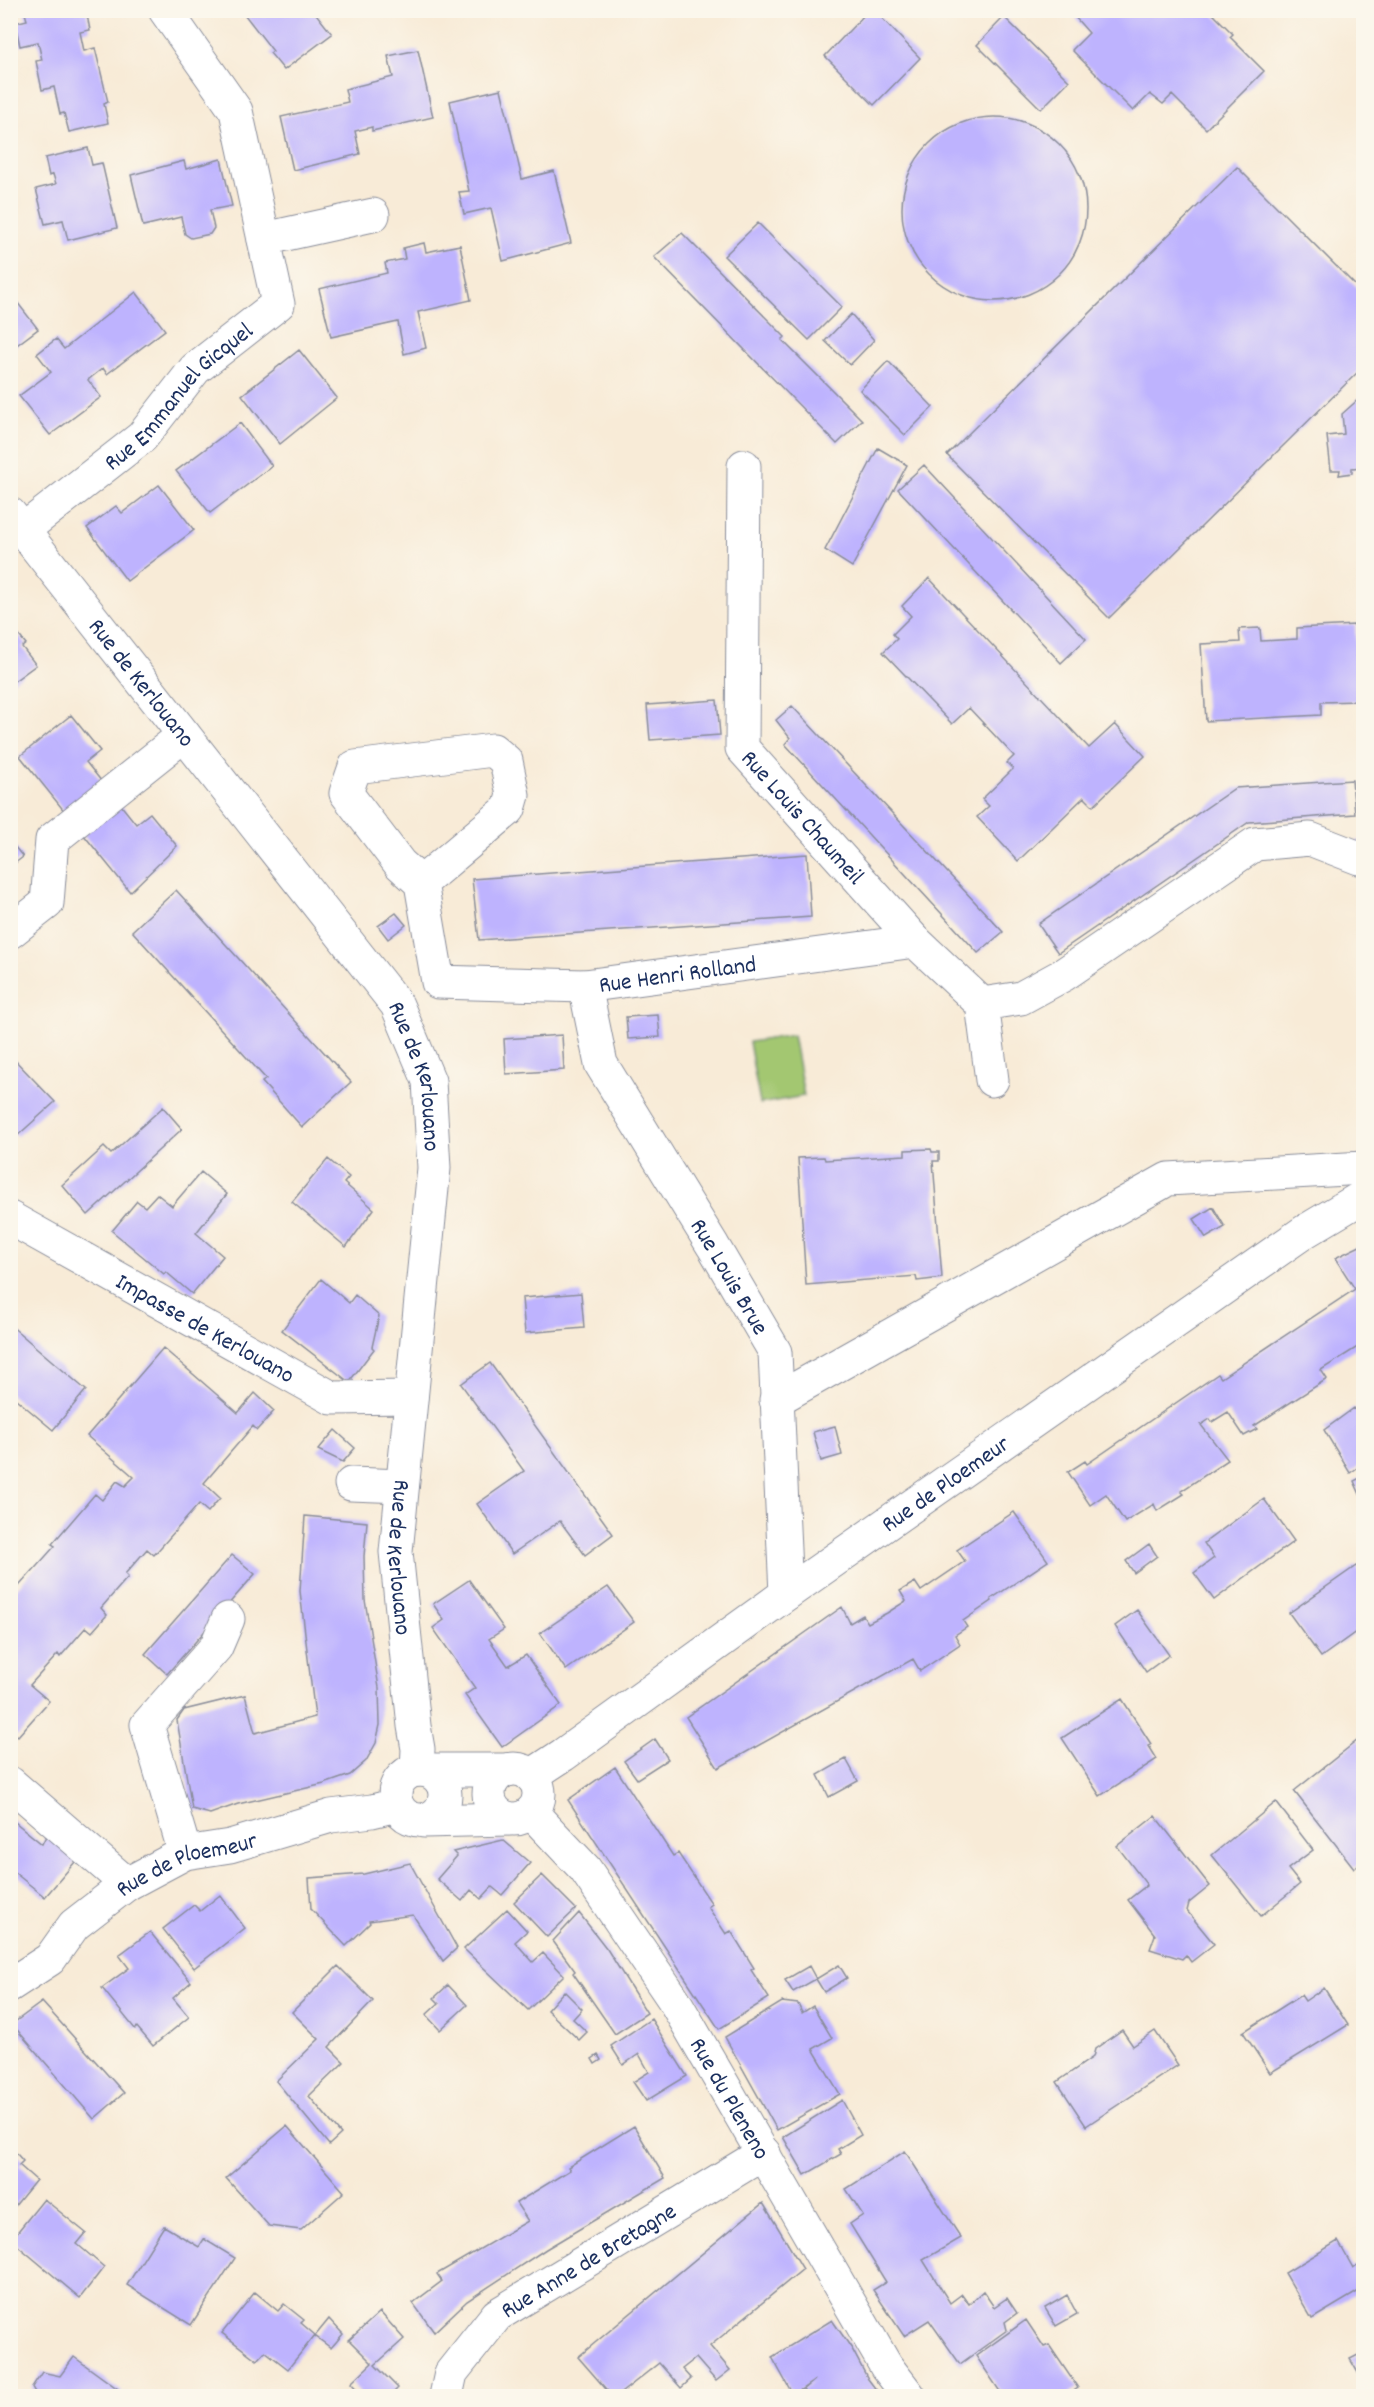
<svg xmlns="http://www.w3.org/2000/svg" width="1374" height="2407" font-family="Dekko,sans-serif">
<rect width="100%" height="100%" fill="#fbf7ec"/>
<filter id="ink" filterUnits="userSpaceOnUse"><feTurbulence type="fractalNoise" baseFrequency=".0167" numOctaves="2"/><feDisplacementMap in="SourceGraphic" scale="12" xChannelSelector="R" yChannelSelector="G"/><feConvolveMatrix kernelMatrix="1 2 1 2 8 2 1 2 1" color-interpolation-filters="sRGB"/></filter>
<filter id="wash" filterUnits="userSpaceOnUse"><feTurbulence type="fractalNoise" baseFrequency=".008" numOctaves="4" result="noise"/><feDisplacementMap in="SourceGraphic" scale="24" xChannelSelector="R" yChannelSelector="G"/><feGaussianBlur stdDeviation="1.35" result="paint"/><feColorMatrix in="noise" values="0 0 0 0 0 0 0 0 0 0 0 0 0 0 0 0 0 1.4 0 .05"/><feComposite in="paint" operator="in"/></filter>
<g filter="url(#wash)">
<rect width="100%" height="100%" fill="#f8ebd7"/>
<path fill="#a3c771" stroke="#5f7b68" stroke-width="1.5" d="M793 1035 804 1096 760 1104 749 1042Z"/>
<g id="blocks">
<path fill="#beb3fe" d="M24 10H86L90 30 80 32 84 51 95 48 108 102 104 104 108 123 69 132 64 113 60 114 54 87 42 90 36 61 42 60 38 42 20 46 15 23 27 20Z
M241 10H313L332 34 284 70 270 53 273 51Z
M869 10H874L920 58 874 105 825 56Z
M1079 10H1209L1233 34 1230 37 1264 71 1206 129 1172 95 1163 104 1150 94 1133 111 1072 50 1089 33 1074 16Z
M1004 17 1069 81 1041 109 977 45Z
M418 50 433 117 372 131V127L355 131 360 154 293 170 281 117 348 102 345 89 393 77 388 56Z
M501 89 522 179 554 171 571 243 503 261 491 208 464 214 459 192 469 191 450 101Z
M902 209a92 92 0 1 1 184 0a92 92 0 1 1-184 0Z
M88 148 92 165 102 163 117 228 68 240 63 220 45 224 36 189 56 184 53 174 49 176 45 158Z
M221 159 232 206 210 210 214 228 210 234 191 238 185 234 181 217 143 226 131 175 184 161 186 169Z
M1237 167 1364 294V366L1109 618 947 455Z
M758 223 842 307 809 340 724 256Z
M682 233 785 337 782 340 862 420 837 444 654 257Z
M424 243 426 252 460 245 471 300 418 312 426 348 404 354 398 322 331 337 319 289 387 273 385 263 405 259 403 248Z
M136 292 165 330 107 374 103 368 88 380 101 397 50 435 19 396 51 372 37 354 56 339 64 349Z
M10 293 38 329 10 350Z
M851 314 874 340 850 365 825 341Z
M299 350 337 398 280 444 242 395Z
M888 361 933 407 905 435 860 390Z
M1361 397H1364V467L1352 468V473L1339 475 1340 470H1331L1327 436 1344 434 1342 414Z
M240 423 272 466 210 513 176 471Z
M878 448 907 465 852 567 825 550Z
M924 465 1086 639 1061 663 898 489Z
M159 485 194 530 127 581 87 528 116 506 122 513Z
M929 578 1089 748 1115 724 1145 756 1093 806 1084 797 1018 861 977 817 989 806 982 799 1013 769 1007 763 1014 756 969 708 952 724 883 652 897 639 893 634 911 616 902 606Z
M10 625 26 644 22 647 36 665 10 684Z
M1355 625 1359 701 1321 702V715L1206 721 1201 644 1240 642 1239 629 1260 628 1261 641 1297 639V628Z
M717 700 720 735 650 740 647 705Z
M792 706 1003 932 978 953 785 744 790 738 776 720Z
M71 715 100 751 86 762 102 782 65 812 20 756Z
M1352 780 1355 814 1249 822 1058 953 1038 924 1235 788Z
M120 804 136 824 150 813 177 846 130 892 83 834Z
M1364 840V894H1362L1357 841Z
M10 841 23 857 10 867Z
M807 854 811 917 479 940 472 879Z
M176 890 351 1082 302 1127 262 1082 266 1079 132 931Z
M396 913 406 925 388 939 378 926Z
M658 1015 660 1037 628 1039 626 1017Z
M562 1035 564 1070 506 1074 504 1039Z
M10 1055 55 1102 17 1136 10 1129Z
M163 1107 182 1129 88 1215 62 1185 104 1147 111 1154Z
M931 1149 932 1152H939V1161H933L942 1278 917 1281 916 1276 806 1285 798 1158 824 1157 825 1160 905 1155V1150Z
M328 1159 349 1177 344 1183 374 1209 346 1247 292 1202Z
M201 1172 227 1194 196 1233 223 1256 192 1294 166 1272 164 1274 112 1231 137 1201 145 1207 157 1194 172 1206Z
M1213 1207 1225 1227 1206 1238 1194 1219Z
M1364 1244V1343L1321 1370 1327 1379 1254 1426 1257 1429 1244 1436 1228 1412 1212 1422 1210 1419 1201 1425 1228 1460 1181 1491 1184 1494 1157 1511 1154 1504 1125 1522 1106 1494 1090 1505 1068 1472 1085 1461 1087 1464 1218 1374 1221 1378 1355 1289 1335 1258Z
M321 1279 349 1303 355 1295 379 1316 372 1347 374 1349 349 1382 282 1330Z
M581 1293 584 1328 525 1333 522 1298Z
M10 1325 86 1390 53 1430 10 1394Z
M163 1348 238 1413 255 1393 274 1411 257 1430 253 1426 204 1483 220 1498 208 1512 199 1504 154 1555 147 1549 125 1574 128 1577 101 1608 107 1615 92 1632 86 1627 60 1657 58 1654 30 1685 49 1701 18 1736 14 1733 10 1737V1596L55 1546 52 1544 95 1494 102 1500 117 1481 125 1486 134 1477 87 1436Z
M490 1363 613 1534 585 1555 560 1521 512 1554 477 1504 524 1471 461 1384Z
M1354 1408 1364 1422V1463L1350 1473 1324 1430Z
M835 1426 842 1455 821 1461 813 1432Z
M335 1430 355 1448 343 1462 318 1450Z
M1364 1476V1503L1354 1481Z
M1264 1499 1294 1541 1214 1600 1194 1573 1214 1558 1204 1543Z
M1014 1512 1048 1561 991 1599 992 1601 963 1621 967 1627 955 1635 960 1644 920 1671 913 1659 718 1768 686 1717 842 1607 850 1623 863 1615 868 1623 887 1613 906 1601 900 1591 915 1582 921 1591 965 1561 957 1550Z
M305 1516 367 1522 364 1556 365 1600 379 1688 380 1725 376 1743 366 1761 350 1775 324 1784 238 1804 210 1814 192 1809 177 1720 184 1710 245 1695 255 1733 315 1717 300 1591Z
M1149 1544 1157 1556 1134 1573 1126 1561Z
M232 1555 255 1574 167 1674 145 1654Z
M1356 1566 1364 1576V1626L1321 1657 1289 1613Z
M469 1580 504 1629 489 1639 508 1666 526 1655 561 1705 502 1747 465 1695 475 1688 433 1628 444 1620 433 1604Z
M608 1587 634 1622 566 1670 540 1633Z
M1137 1610 1169 1655 1146 1672 1115 1626Z
M1122 1699 1151 1744 1149 1746 1157 1759 1100 1796 1062 1738Z
M655 1739 668 1759 637 1779 624 1761Z
M1358 1740 1364 1747V1860L1354 1868 1294 1791Z
M846 1759 858 1781 829 1797 818 1775Z
M615 1767 673 1856 678 1853 712 1904 708 1907 726 1934 731 1931 754 1968 751 1970 769 1998 719 2029 568 1800Z
M1276 1802 1313 1850 1288 1869 1300 1884 1261 1916 1212 1855Z
M1155 1816 1210 1886 1189 1903 1187 1911 1214 1944 1191 1962 1186 1955 1182 1959 1150 1949 1155 1935 1128 1900 1147 1885 1117 1846Z
M10 1818 42 1844 46 1836 81 1855 45 1897 10 1869Z
M503 1840 530 1863 502 1895 492 1887 481 1899 471 1890 462 1901 437 1879 457 1856 453 1852Z
M410 1863 457 1948 443 1961 413 1915 369 1921 370 1923 346 1946 311 1909 309 1878 364 1874Z
M542 1875 576 1909 547 1937 514 1902Z
M220 1895 245 1928 194 1968 163 1929 194 1905 200 1911Z
M507 1909 527 1931 515 1942 533 1962 543 1953 564 1975 528 2010 464 1949Z
M579 1913 607 1949 647 2013 615 2034 573 1973 575 1971 553 1941Z
M150 1932 191 1982 173 1998 189 2017 153 2046 137 2027 135 2029 102 1988 129 1968 119 1955Z
M839 1965 847 1978 824 1992 816 1979Z
M338 1966 373 2001 329 2047 344 2062 309 2096 341 2134 329 2145 276 2081 319 2039 292 2012Z
M809 1966 816 1979 793 1992 785 1980Z
M448 1985 467 2005 440 2030 426 2015 439 2003 434 1998Z
M1324 1988 1348 2025 1270 2073 1243 2032 1301 1995 1305 2001Z
M564 1991 582 2009 573 2019 587 2032 579 2040 547 2010Z
M42 2002 124 2093 94 2119 12 2024Z
M782 2002 798 2004 802 2013 813 2006 832 2038 813 2049 840 2094 777 2130 725 2037Z
M651 2019 687 2076 646 2101 633 2082 649 2072 639 2054 623 2065 611 2046Z
M1122 2030 1133 2046 1155 2031 1178 2065 1086 2126 1057 2082 1093 2057 1095 2049Z
M598 2055 601 2060 595 2064 592 2059Z
M842 2100 861 2135 838 2149 841 2154 805 2175 783 2137Z
M287 2126 344 2192 301 2230 269 2226 226 2178Z
M634 2126 665 2178 546 2249 467 2301 434 2332 413 2303 442 2281 437 2274 528 2221 516 2203 570 2170 568 2167Z
M10 2146 23 2161 19 2165 36 2180 10 2212Z
M905 2151 961 2238 923 2260 950 2303 962 2294 969 2304 983 2291 994 2307 1007 2298 1017 2313 1005 2322 1007 2330 960 2364 929 2320 904 2336 873 2290 886 2282 850 2224 863 2215 846 2189Z
M44 2199 86 2233 77 2244 104 2267 80 2298 11 2240Z
M763 2203 803 2269 710 2346 730 2370 716 2381 696 2358 682 2369 691 2379 681 2388 659 2363 617 2396H612L578 2357Z
M164 2226 199 2247 204 2239 235 2258 191 2325 127 2285Z
M1338 2241 1353 2268 1359 2264 1364 2272V2288L1312 2319 1285 2273Z
M255 2292 278 2311 284 2304 304 2320 301 2323 315 2335 288 2369 265 2351 257 2360 222 2333Z
M1067 2295 1077 2314 1056 2326 1045 2308Z
M380 2312 404 2339 375 2365 398 2388 390 2396H357L360 2393 351 2383 372 2363 349 2340Z
M329 2319 343 2334 331 2348 315 2336Z
M832 2320 852 2349 868 2379 881 2396H796L815 2380 793 2395 772 2357Z
M1026 2320 1044 2347 1049 2345 1078 2388 1066 2396H1003L976 2356Z
M1364 2352V2383L1350 2359Z
M74 2357 122 2392 119 2396H37L32 2387 42 2372 60 2376Z"/>
</g>
</g>
<g filter="url(#ink)">
<use href="#blocks" fill-opacity="0" stroke="#8a8d9a" stroke-width="1.5"/>
<g fill="none" stroke-linecap="round" stroke-linejoin="round">
<defs>
<g id="minor">
<path d="M264 239 373 215"/>
<path id="s1" d="M744 466 742 748 915 941 982 1004 992 1080"/>
<path id="s2" d="M10 514 397 1005 429 1081 434 1168 396 1552 414 1726 418 1749 417 1770"/>
<path id="s3" d="M23 530 142 437 195 369 278 304 236 111 165 10"/>
<path id="s4" d="M421 883 509 809 513 795 506 761 493 750 355 767 346 793 400 864 421 883 438 982 585 986 915 941"/>
<path d="M10 932 47 903 52 840 184 735"/>
<path id="s5" d="M585 986 601 1064 713 1246 775 1352 786 1594"/>
<path d="M982 1004 1021 998 1063 975 1255 844 1310 839 1359 858"/>
<path id="s6" d="M10 1218 332 1398 411 1397"/>
<path d="M776 1400 1168 1179 1364 1168"/>
<path d="M351 1484 402 1486"/>
<circle cx="514" cy="1794" r="25"/>
<circle cx="420" cy="1795" r="25"/>
<path d="M422 1770H507"/>
<path id="s7" d="M531 1776 563 1755 786 1594 1304 1232 1364 1196"/>
<path d="M10 1783 127 1884"/>
<path id="s8" d="M531 1812 585 1869 674 2000 886 2366 909 2396"/>
<path d="M424 1821 509 1819"/>
<path d="M185 1853 147 1725 216 1647 228 1619"/>
<path id="s9" d="M10 1985 50 1959 74 1925 127 1884 185 1853 230 1846 331 1816 372 1811 397 1805"/>
<path id="s10" d="M446 2396 451 2373 497 2315 764 2153"/>
</g>
</defs>
<use href="#minor" stroke="#8a8d9a" stroke-width="35"/>
<use href="#minor" stroke="#fff" stroke-width="33"/>
</g>
</g>
<g text-anchor="middle" stroke-width="6" stroke-linejoin="round" paint-order="stroke">
<g font-size="24" fill="#1b2f5e" stroke="#fbf7ec">
<text dy="8" stroke="none"><textPath href="#s3" startOffset="206">Rue Emmanuel Gicquel</textPath></text>
<text dy="8" stroke="none"><textPath href="#s2" startOffset="214">Rue de Kerlouano</textPath></text>
<text dy="8" stroke="none"><textPath href="#s1" startOffset="374">Rue Louis Chaumeil</textPath></text>
<text dy="8" stroke="none"><textPath href="#s4" startOffset="806">Rue Henri Rolland</textPath></text>
<text dy="8" stroke="none"><textPath href="#s2" startOffset="700">Rue de Kerlouano</textPath></text>
<text dy="8" stroke="none"><textPath href="#s5" startOffset="328">Rue Louis Brue</textPath></text>
<text dy="8" stroke="none"><textPath href="#s6" startOffset="224">Impasse de Kerlouano</textPath></text>
<text dy="8" stroke="none"><textPath href="#s7" startOffset="507">Rue de Ploemeur</textPath></text>
<text dy="8" stroke="none"><textPath href="#s2" startOffset="1186">Rue de Kerlouano</textPath></text>
<text dy="8" stroke="none"><textPath href="#s9" startOffset="220">Rue de Ploemeur</textPath></text>
<text dy="8" stroke="none"><textPath href="#s8" startOffset="350">Rue du Pleneno</textPath></text>
<text dy="8" stroke="none"><textPath href="#s10" startOffset="204">Rue Anne de Bretagne</textPath></text>
</g>
</g>
<rect width="1374" height="2407" fill="none" stroke="#fbf7ec" stroke-width="36"/>
</svg>
